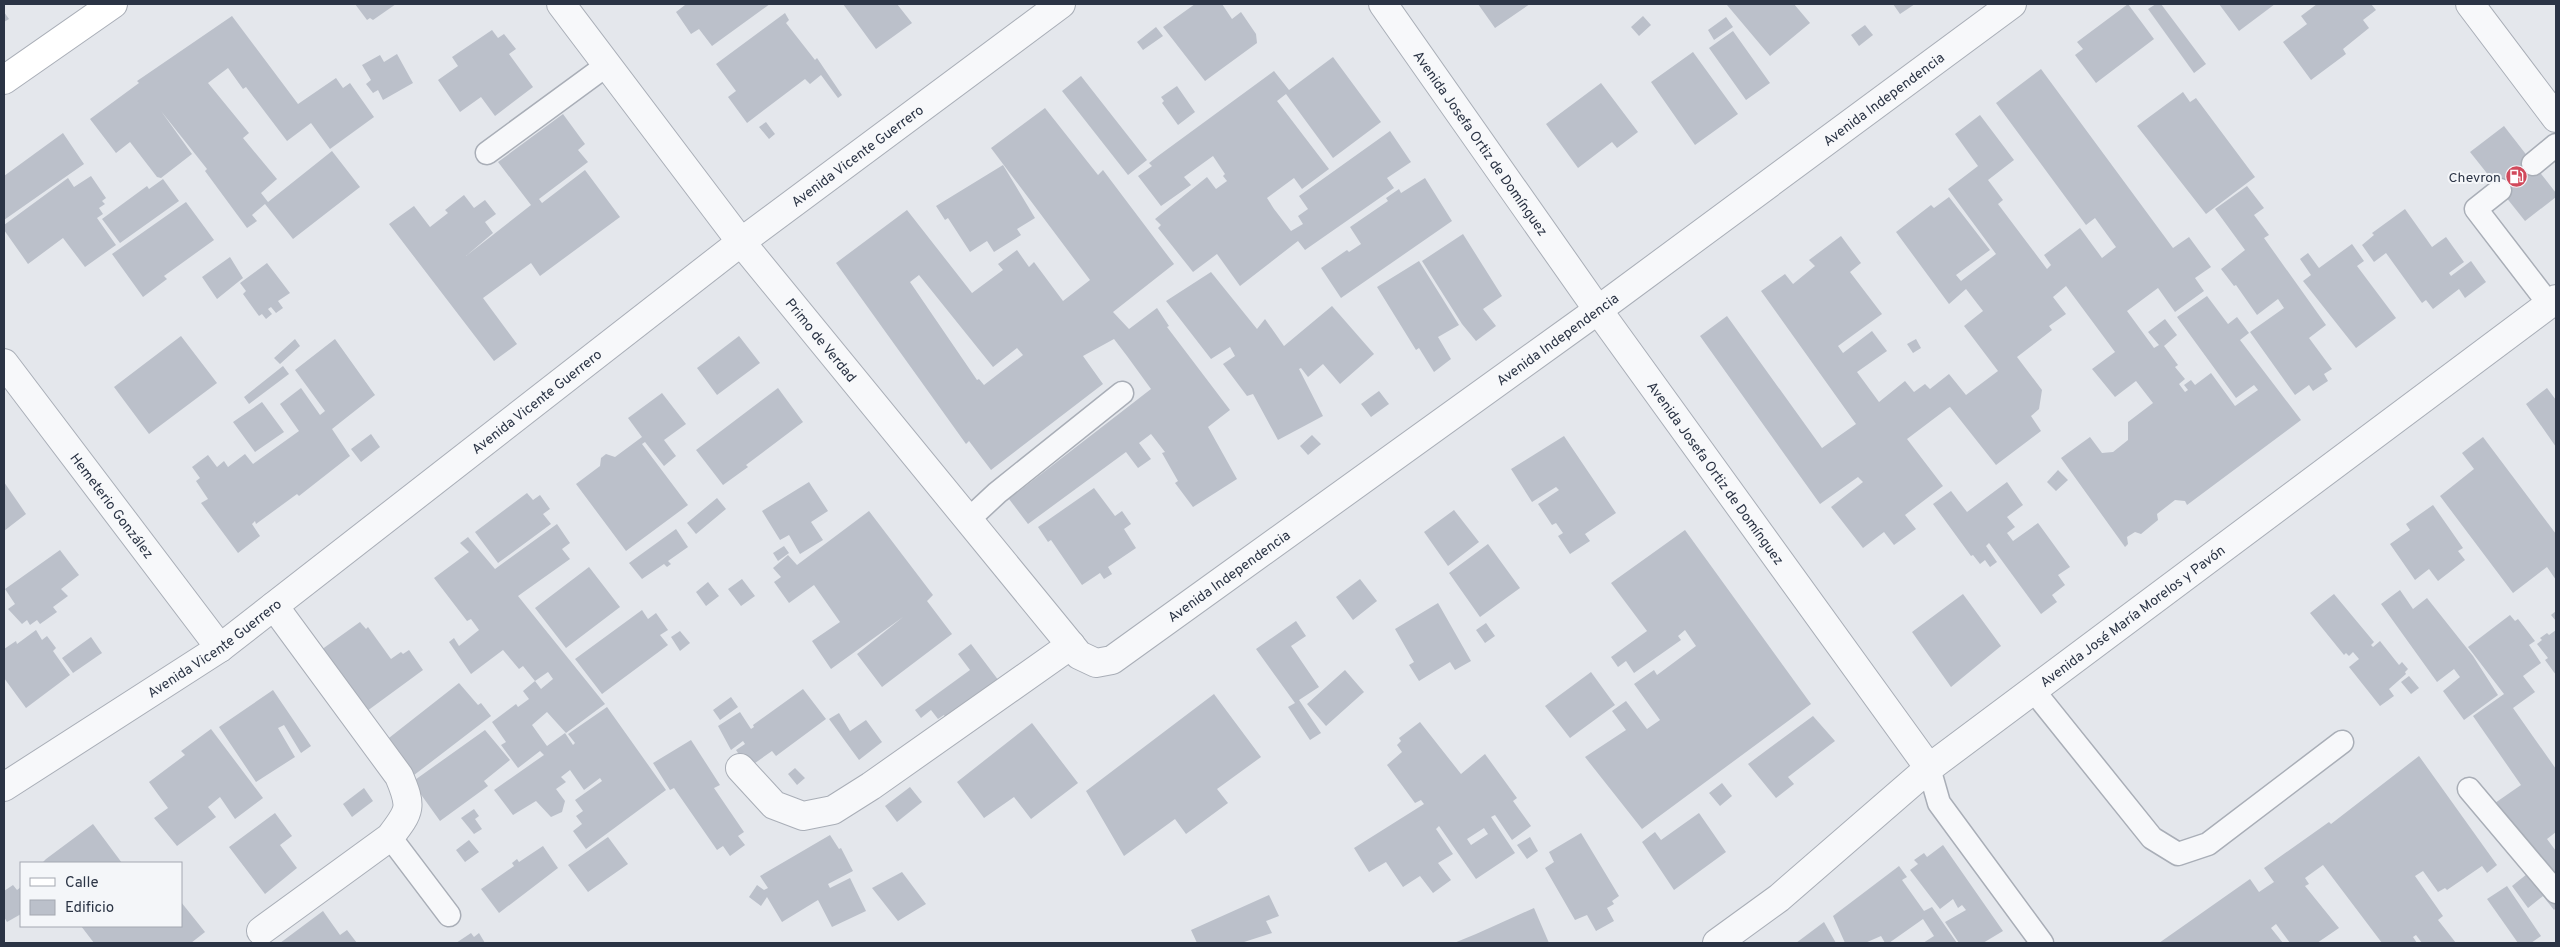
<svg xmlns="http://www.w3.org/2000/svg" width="2560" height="947" font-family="Overpass,sans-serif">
<rect width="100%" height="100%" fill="#e4e7ec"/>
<path fill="#bbc0ca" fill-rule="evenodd" d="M355 4H396L373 20 370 18 367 20Z
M684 4H770L712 46 699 29 691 34 676 12 685 5Z
M843 4H897L912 23 876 49Z
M1195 4H1222L1232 19 1241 12 1256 34 1257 43 1205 81 1163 27Z
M1478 4H1530L1495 28Z
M1729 4H1794L1810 23 1770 56 1727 5Z
M1893 4H1915L1900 14Z
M2128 4 2154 39 2096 83 2075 55 2083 49 2077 42Z
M2156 4H2161L2206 64 2194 73 2148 9Z
M2219 4H2275L2239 31Z
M2317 4H2371L2376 10 2363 20 2369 28 2343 49 2346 54 2311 80 2283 42 2307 24 2301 16Z
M4 12 9 19 4 22Z
M785 13 789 20 786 23 815 60 817 58 842 95 838 98 821 75 810 84 805 79 747 123 728 97 736 91 716 64Z
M232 16 298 104 336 78 343 88 350 83 374 117 330 149 311 123 287 141 246 87 243 89 228 68 208 83 249 133 243 138 277 179 261 193 268 202 332 151 360 187 293 239 265 204 252 215 257 221 247 228 205 171 207 169 161 111 192 154 161 178 157 177 130 142 116 153 90 119 139 83 137 81Z
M1643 16 1651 25 1639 36 1631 27Z
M1726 17 1733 27 1714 40 1708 30Z
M1865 25 1873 35 1859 46 1851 35Z
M1156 27 1163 36 1143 50 1137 42Z
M492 30 498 38 504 34 516 49 509 54 533 87 495 116 481 97 460 112 438 80 458 66 452 57Z
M1733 31 1770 83 1746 100 1709 48Z
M1693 52 1738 114 1695 145 1651 82Z
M397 54 413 83 383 100 378 90 373 93 366 84 371 80 362 65 380 55 384 62Z
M1333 57 1381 122 1333 158 1286 94 1277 101 1329 169 1302 189 1294 178 1267 198 1274 209 1291 231 1303 224 1298 216 1308 209 1299 196 1390 131 1411 162 1387 178 1394 188 1305 250 1298 241 1240 286 1217 254 1193 272 1158 228 1161 225 1155 219 1207 177 1216 189 1227 181 1223 176 1225 174 1213 156 1184 177 1191 185 1161 206 1138 176 1152 166 1149 163 1158 156 1274 71 1289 90Z
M2041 69 2173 248 2189 237 2211 267 2195 278 2204 291 2175 312 2158 288 2127 311 2154 348 2159 345 2148 332 2165 319 2177 335 2164 346 2178 365 2175 367 2185 379 2179 384 2185 392 2188 390 2184 385 2191 380 2195 385 2211 373 2235 406 2258 390 2254 385 2236 398 2177 317 2207 296 2228 324 2237 317 2249 333 2240 340 2301 420 2187 505 2185 501 2175 500 2157 514 2158 520 2141 534 2135 532 2127 537 2128 544 2125 547 2061 458 2090 437 2102 453 2113 452 2128 440V422L2153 403 2136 381 2115 397 2092 369 2115 352 2066 286 2053 297 2066 314 2049 326 2052 330 2017 357 2042 390 2039 409 2031 416 2041 431 1996 465 1950 407 1948 408 1907 439 1943 486 1905 515 1916 529 1894 545 1884 532 1863 548 1831 507 1863 482 1858 477 1820 504 1700 336 1727 316 1822 448 1856 424 1761 291 1785 274 1793 284 1815 266 1809 260 1841 236 1861 263 1850 272 1882 314 1838 346 1843 353 1872 331 1887 351 1857 372 1879 402 1905 381 1914 392 1925 384 1930 389 1949 374 1966 395 1998 371 1964 326 1983 311 1966 289 1949 304 1896 232 1931 205 1934 208 1949 197 1990 250 1956 275 1961 281 1996 254 1948 189 1978 166 1955 134 1980 115 2014 160 1988 180 2003 200 1998 204 2047 269 2051 265 2044 255 2080 228 2102 258 2116 247 2095 218 2086 225 1996 103Z
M1081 76 1147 160 1128 175 1062 91Z
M1601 83 1638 132 1617 148 1612 142 1578 168 1546 124Z
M1177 86 1195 112 1178 125 1162 103 1164 101 1161 97Z
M2183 92 2190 102 2196 98 2255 177 2206 214 2137 126Z
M1045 108 1098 175 1103 170 1174 264 1113 312 1129 329 1157 308 1169 326 1167 327 1230 410 1208 427 1237 479 1193 507 1175 483 1178 481 1162 453 1165 452 1151 434 1139 443 1151 459 1138 468 1126 452 1028 524 1009 499 1151 389 1127 356 1114 339 1083 356 1103 384 991 470 969 441 966 444 836 263 907 210 972 293 1003 270 998 264 1017 250 1029 267 1034 262 1063 301 1090 280 991 148ZM919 275 993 367 1017 348 1023 355 984 385 979 379 977 380 910 282Z
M563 114 585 144 578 150 588 162 539 199 542 203 585 170 620 217 540 276 531 263 483 298 517 344 494 361 389 224 414 206 430 227 448 213 445 210 464 195 474 208 485 200 496 214 485 222 493 233 466 256 531 205 498 162Z
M766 122 775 134 769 139 759 127Z
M2504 126 2556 193V197L2525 221 2470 152Z
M63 133 84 164 4 220V176Z
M1003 165 1035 218 1017 229 1021 235 994 252 987 241 970 252 948 218 945 220 936 206Z
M91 176 106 198 102 201 105 204 99 208 103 214 97 218 116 245 85 267 63 238 28 264 4 230V225L68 178 74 187Z
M1425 178 1452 221 1341 298 1321 268 1347 250 1349 252 1361 244 1350 227 1388 201 1386 198 1399 189 1401 193Z
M163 179 179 201 120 243 102 219 147 186 149 189Z
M2247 186 2264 208 2254 215 2269 235 2264 238 2326 325 2309 338 2332 369 2324 374 2328 381 2313 391 2309 385 2295 395 2250 332 2284 308 2278 299 2257 315 2236 285 2234 286 2221 269 2245 250 2215 209Z
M186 202 214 240 164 276 167 279 143 297 112 254Z
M2405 209 2432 247 2446 237 2464 262 2449 273 2451 276 2471 261 2486 282 2465 298 2459 289 2433 309 2426 300 2422 303 2386 253 2374 262 2362 245 2374 235 2372 233Z
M1463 234 1502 296 1483 309 1496 326 1476 341 1462 324 1422 261Z
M2352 244 2364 261 2357 266 2396 318 2356 348 2303 281 2311 275 2300 259 2308 253 2319 268Z
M230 257 243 278 217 299 202 277Z
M1419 261 1459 325 1438 337 1451 359 1434 372 1419 348 1416 350 1377 287Z
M267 263 290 293 278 301 283 308 276 313 271 307 268 309 272 314 266 319 262 314 259 316 243 294 246 291 240 283Z
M1211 272 1257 329 1265 319 1284 346 1332 306 1374 354 1340 384 1323 364 1308 377 1301 368 1299 369 1323 416 1278 440 1253 394 1247 396 1223 364 1235 356 1230 347 1211 359 1166 301Z
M181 336 217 383 149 434 114 387Z
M739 336 760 363 717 395 697 368Z
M295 339 300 346 280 364 274 358Z
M335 339 375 395 332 429 350 456 299 496 297 494 256 524 255 521 252 524 260 536 238 553 201 503 208 499 196 481 200 478 192 467 208 455 217 467 224 461 228 467 245 454 253 464 299 431 280 404 301 388 320 415 325 411 295 370Z
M1916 339 1921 348 1913 353 1907 344Z
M283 366 289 374 249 404 244 397Z
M778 388 803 422 746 465 748 467 723 485 696 450Z
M2547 388 2556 400V447L2526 404Z
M1379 391 1389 404 1371 417 1361 404Z
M662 393 686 424 664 440 676 456 664 466 645 442 642 444 688 505 626 551 576 484 600 466 601 458 606 454 615 457 642 437 628 418Z
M262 402 284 432 255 452 233 422Z
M371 434 380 447 361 462 351 449Z
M1312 435 1321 444 1308 455 1300 446Z
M1564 436 1616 513 1585 534 1590 541 1570 554 1558 536 1563 533 1556 523 1552 525 1538 504 1559 490 1556 487 1532 502 1511 469Z
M2483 437 2556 534V580L2547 567 2513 593 2440 496 2474 469 2462 453Z
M2058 470 2068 480 2056 491 2047 482Z
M4 482 26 514 4 531Z
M809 482 828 511 811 522 823 540 800 554 789 535 780 540 762 511Z
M2007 482 2023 505 2007 517 2015 527 2007 533 2013 541 2038 523 2070 567 2058 575 2065 585 2052 595 2057 602 2041 614 1989 543 1986 546 1997 562 1990 567 1985 560 1980 564 1973 555 1971 556 1933 504 1951 491 1967 512Z
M1094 488 1115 516 1122 511 1131 524 1124 529 1136 548 1108 567 1112 574 1104 579 1100 573 1082 585 1051 540 1048 542 1038 527Z
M527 493 533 500 540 495 550 509 543 514 551 524 498 563 475 532Z
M717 498 726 509 696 534 687 523Z
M2433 505 2463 548 2458 551 2465 560 2438 581 2429 569 2415 580 2390 544 2410 530 2406 524Z
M1454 510 1479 542 1448 566 1424 532Z
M869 511 933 595 927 601 952 634 882 687 857 654 903 617 831 669 812 641 840 622 814 585 789 603 774 582 781 577 773 568 788 555 797 565Z
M557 524 570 543 562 549 570 559 518 596 605 704 566 733 547 712 532 725 547 746 565 733 573 745 575 743 568 734 607 707 666 790 586 849 573 831 582 824 576 816 583 811 575 800 602 781 600 778 584 790 570 770 561 777 566 782 556 789 565 801 562 812 551 817 536 801 513 815 494 790 544 755 540 751 518 768 501 745 506 742 492 722 516 704 518 707 529 699 523 691 535 681 523 666 519 669 503 650 471 674 449 642 454 638 459 646 479 630 471 619 467 621 434 578 469 552 460 543 468 537 495 569ZM548 672 553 679 541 689 535 681Z
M676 529 688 547 668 561 671 564 667 567 664 564 642 579 629 563Z
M1685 530 1811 704 1642 829 1585 757 1626 730 1612 711 1626 701 1647 729 1660 720 1634 684 1654 670 1657 675 1696 646 1685 630 1678 636 1681 640 1634 673 1626 661 1618 667 1611 657 1647 631 1611 583Z
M1488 544 1520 588 1480 617 1449 573Z
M784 546 789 553 778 561 773 553Z
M60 550 79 575 61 589 68 596 53 607 57 612 40 624 37 620 30 625 27 620 22 624 8 609 15 604 5 589Z
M589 567 620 607 566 648 535 608Z
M742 579 755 596 741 606 728 589Z
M1360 579 1377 601 1353 620 1336 597Z
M708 582 719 596 706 606 696 592Z
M2400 590 2413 609 2427 598 2473 656 2498 695 2464 720 2443 691 2460 677 2454 669 2437 682 2381 604Z
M1963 594 2001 646 1951 687 1912 632Z
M2334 594 2374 642 2371 645 2373 647 2380 641 2399 665 2402 662 2408 669 2405 672 2406 674 2389 689 2394 696 2380 706 2349 667 2359 659 2353 652 2349 656 2346 653 2344 655 2310 613Z
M1438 603 1471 661 1455 670 1450 662 1419 681 1409 665 1414 662 1395 629Z
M642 610 648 619 656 613 668 630 660 635 668 645 602 694 575 659Z
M2556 611V621L2551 615Z
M2510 615 2515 621 2518 619 2535 641 2529 645 2541 663 2523 676 2535 692 2513 708 2556 769V832L2547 839 2556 851V908L2554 910 2543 896 2528 908 2512 886 2527 874 2482 812 2521 785 2473 716 2504 694 2468 647Z
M1296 621 1306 636 1291 646 1319 687 1299 700 1321 733 1310 740 1288 707 1295 703 1256 649Z
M360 622 366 629 368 627 391 659 401 652 403 654 409 650 423 670 363 714 321 650Z
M1486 623 1495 636 1485 643 1476 630Z
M36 630 42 640 47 636 56 648 53 651 70 675 26 708 4 678V649L16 641 17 644Z
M2556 630V675L2545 660 2548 658 2537 644 2542 640 2540 638 2547 633 2549 635Z
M680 631 690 643 680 651 671 637Z
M91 637 102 653 73 673 62 658Z
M971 644 999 681 946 718 944 715 938 719 931 710 921 718 915 710 970 670 958 654Z
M1345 670 1364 692 1326 726 1307 704Z
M1591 672 1615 705 1570 738 1545 706Z
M2409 676 2419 688 2411 694 2401 682Z
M459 683 478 705 481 703 491 716 405 782 380 745Z
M803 689 826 719 776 756 772 751 748 768 736 750 745 744 743 741 731 750 718 726 740 712 751 729 754 727 753 725Z
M273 690 311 746 301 753 284 725 278 728 295 757 256 782 219 727Z
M1214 694 1261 757 1217 789 1228 803 1186 834 1175 819 1124 856 1086 791Z
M731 697 738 707 720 720 713 710Z
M839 713 850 731 866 720 882 742 859 760 829 719Z
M1813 716 1835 741 1788 777 1794 784 1776 798 1748 764Z
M1420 722 1461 774 1485 754 1517 798 1513 801 1531 826 1512 840 1495 815 1491 817 1515 853 1476 879 1439 826 1436 829 1453 854 1438 863 1451 880 1433 893 1420 876 1403 887 1386 862 1369 872 1354 848 1424 804 1421 800 1415 803 1387 765 1402 752 1397 745 1401 741 1399 738ZM1484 828 1488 834 1471 845 1467 839Z
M1032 723 1078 783 1031 819 1014 797 984 818 957 782Z
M211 729 263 798 235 819 220 797 208 807 216 817 177 846 154 818 168 808 149 782 185 755 181 751Z
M485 730 510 760 484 781 488 786 440 821 412 782Z
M691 740 720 785 714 788 744 832 738 836 745 845 730 856 723 846 717 850 674 788 670 790 653 763Z
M2419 756 2497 865 2487 873 2482 866 2447 890 2445 888 2438 892 2423 871 2415 876 2443 916 2438 920 2456 943H2422L2416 935 2413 937 2417 943H2382L2323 865 2305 878 2309 884 2305 886 2339 928 2317 943H2290L2276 924 2271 928 2283 943H2159L2250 879 2259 892 2274 882 2264 868 2329 822 2331 824Z
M795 768 805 778 797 785 788 774Z
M1722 783 1732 796 1720 806 1709 793Z
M910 787 922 802 897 822 885 806Z
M364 788 373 801 352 817 343 804Z
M474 809 479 816 475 819 482 829 474 834 461 818Z
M275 813 292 836 280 845 297 868 265 894 229 847Z
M1699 813 1726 852 1674 890 1642 842 1655 832 1661 840Z
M93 824 122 863H42L46 859Z
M1581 833 1619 896 1612 901 1614 904 1607 908 1614 921 1596 931 1587 915 1575 920 1545 868 1554 862 1549 852Z
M830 835 839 849 841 848 853 871 828 884 830 888 850 878 866 911 832 927 818 900 782 922 767 897 761 906 749 897 757 885 764 890 768 888 760 876Z
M608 837 628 864 588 892 568 865Z
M1530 837 1538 851 1527 859 1517 845Z
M469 840 479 852 465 862 456 850Z
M1943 845 2003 931 1983 943H1959L1945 922 1966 910 1962 905 1958 908 1953 899 1940 909 1910 870 1918 864 1914 860 1924 853 1927 857Z
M543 846 558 868 499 913 481 889 514 866 512 863 517 859 519 862Z
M1899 866 1907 877 1902 880 1924 911 1932 907 1957 943H1923L1934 936 1923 919 1889 943H1885L1881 936 1865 943H1845L1833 916Z
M902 872 926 904 898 921 872 888Z
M13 885 17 890 21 887V914L7 922 4 917V891Z
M2507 886 2541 936 2531 943H2518L2487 899Z
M1269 895 1279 916 1266 921 1272 933 1241 943H1197L1191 930Z
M181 902 205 932 191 943H94L81 926H181Z
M1534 908 1549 943H1454L1476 934Z
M323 911 340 935 347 930 357 943H280Z
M1824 922 1836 943H1796Z
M471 933 474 937 479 933 485 943H456Z"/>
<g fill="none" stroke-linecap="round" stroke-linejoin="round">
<defs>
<path id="service" d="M487 153 607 65
M2533 164 2556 145
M2500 190 2476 209 2549 304
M968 520 997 493 1122 393
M2033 690 2152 838 2178 854 2208 844 2342 742
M1929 768 1939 803 2042 943
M2469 789 2556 892
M390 837 449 915"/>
<g id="minor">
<path id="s1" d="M561 4 741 242 1079 655 1096 663 1112 660 1598 310 2012 4"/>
<path id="s2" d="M1383 4 1598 310 1929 768"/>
<path d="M2470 4 2556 118"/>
<path d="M740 768 774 805 803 816 833 810 871 786 1071 645"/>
<path d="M261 931 390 837C411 810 412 807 399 776L274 606"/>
<path id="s3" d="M1717 943 1779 898 1929 768 2556 299"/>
</g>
<g id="tertiary">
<path id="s4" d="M4 363 220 648"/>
<path id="s5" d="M4 787 220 648 741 242 1061 4"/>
</g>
<path id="secondary" d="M4 80 113 4"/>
</defs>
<use href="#service" stroke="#a9aeb7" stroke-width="25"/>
<use href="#minor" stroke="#a9aeb7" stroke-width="30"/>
<use href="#tertiary" stroke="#a9aeb7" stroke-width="30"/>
<use href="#secondary" stroke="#a9aeb7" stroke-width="30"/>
<use href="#service" stroke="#f7f8fa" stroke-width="22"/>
<use href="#minor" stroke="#f7f8fa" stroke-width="28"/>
<use href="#tertiary" stroke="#f7f8fa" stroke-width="28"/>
<use href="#secondary" stroke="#fff" stroke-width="28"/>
</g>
<defs>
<symbol id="fuel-disc" viewBox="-11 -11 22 22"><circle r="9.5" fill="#d1495b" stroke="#f4f6f9"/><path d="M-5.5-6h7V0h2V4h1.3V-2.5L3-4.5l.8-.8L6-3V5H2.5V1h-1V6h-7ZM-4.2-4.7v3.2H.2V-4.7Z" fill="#fff"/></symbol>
</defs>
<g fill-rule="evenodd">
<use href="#fuel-disc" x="2504" y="164" width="25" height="25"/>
</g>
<g text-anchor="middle" stroke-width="4" stroke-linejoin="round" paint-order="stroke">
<g font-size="14" fill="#2b3445" stroke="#f4f6f9">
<text dy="5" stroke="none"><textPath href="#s1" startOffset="1821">Avenida Independencia</textPath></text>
<text dy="5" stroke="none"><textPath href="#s2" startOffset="170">Avenida Josefa Ortiz de Domínguez</textPath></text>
<text dy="5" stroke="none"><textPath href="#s5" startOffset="1062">Avenida Vicente Guerrero</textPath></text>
<text dy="5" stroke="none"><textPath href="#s1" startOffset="1416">Avenida Independencia</textPath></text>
<text dy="5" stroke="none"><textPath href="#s1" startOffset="425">Primo de Verdad</textPath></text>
<text dy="5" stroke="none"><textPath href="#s5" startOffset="658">Avenida Vicente Guerrero</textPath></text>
<text dy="5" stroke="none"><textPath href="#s2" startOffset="575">Avenida Josefa Ortiz de Domínguez</textPath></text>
<text dy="5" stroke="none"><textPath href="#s4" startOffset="179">Hemeterio González</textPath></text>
<text dy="5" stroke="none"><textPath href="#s1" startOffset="1011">Avenida Independencia</textPath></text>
<text dy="5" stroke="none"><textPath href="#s3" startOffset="529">Avenida José María Morelos y Pavón</textPath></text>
<text dy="5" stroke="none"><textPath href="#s5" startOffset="252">Avenida Vicente Guerrero</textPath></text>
</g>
<g font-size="14" fill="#2b3445" stroke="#f4f6f9" text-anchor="end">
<text x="2501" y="182">Chevron</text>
</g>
</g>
<rect width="2560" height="947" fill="none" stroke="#2b3445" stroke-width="10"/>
<rect x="20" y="862" width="162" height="65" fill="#f4f6f9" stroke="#a4a8b1"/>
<rect x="30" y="878" width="25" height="8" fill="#ffffff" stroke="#a4a8b1"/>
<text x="65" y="887" font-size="15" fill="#2b3445">Calle</text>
<rect x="30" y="900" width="25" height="15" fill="#bbc0ca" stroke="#a4a8b1"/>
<text x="65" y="912" font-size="15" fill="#2b3445">Edificio</text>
</svg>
